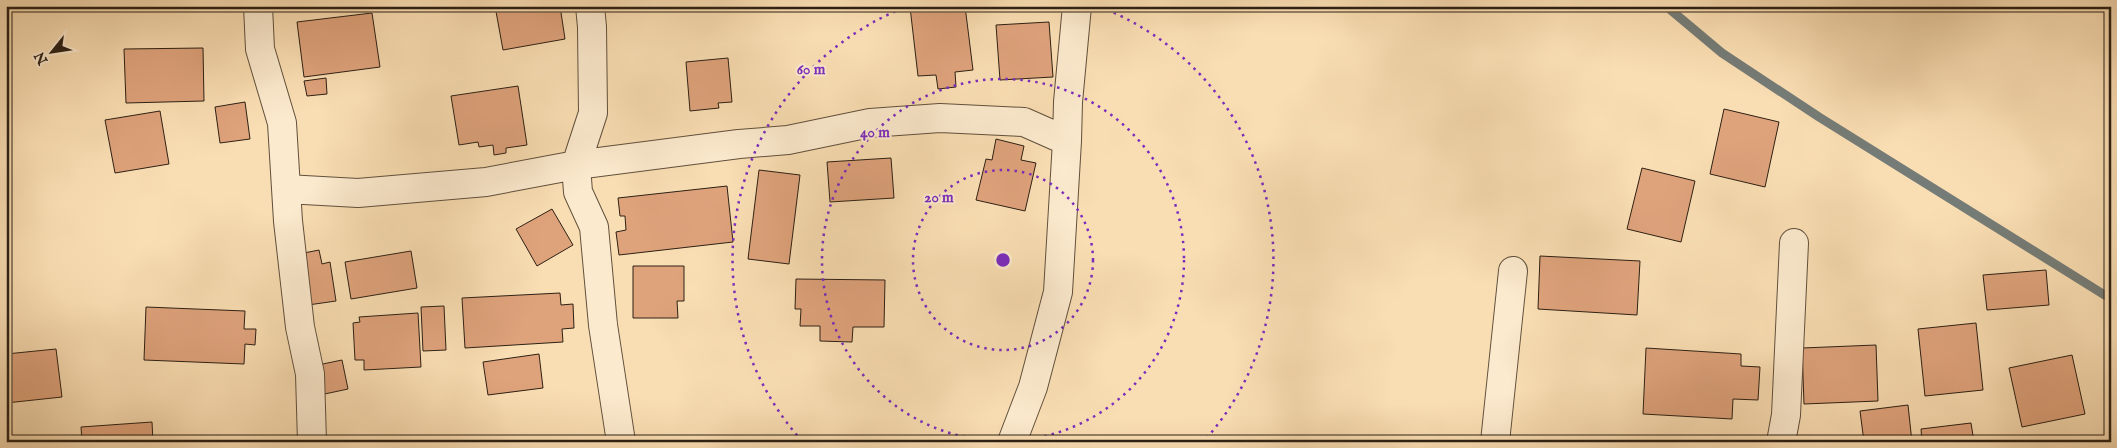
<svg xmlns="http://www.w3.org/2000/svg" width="2117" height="448" font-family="'IM FELL English',serif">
<rect width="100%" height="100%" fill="#fadeb3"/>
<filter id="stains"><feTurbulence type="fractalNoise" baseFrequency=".004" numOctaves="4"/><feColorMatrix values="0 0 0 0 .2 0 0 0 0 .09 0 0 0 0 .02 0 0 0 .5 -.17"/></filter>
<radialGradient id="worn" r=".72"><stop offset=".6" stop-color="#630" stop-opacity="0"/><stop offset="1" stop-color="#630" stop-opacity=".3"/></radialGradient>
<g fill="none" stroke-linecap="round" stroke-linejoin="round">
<path stroke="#757c77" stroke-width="9" d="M1666 6 1722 53 1819 117 2111 299"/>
</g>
<path fill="#dfa37c" stroke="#2c2014" d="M495 6H560L565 39 503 50Z
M920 6H965L973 70 955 72 956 87 938 89 936 75 918 76 910 7Z
M372 13 380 67 304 77 297 22Z
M1049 22 1053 77 1000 80 996 25Z
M203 48 204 101 126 103 124 49Z
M728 58 732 102 718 103 719 108 690 111 686 62Z
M326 78 327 94 307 96 304 81Z
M518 86 527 145 506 148V153L494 155 493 145 479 147 478 142 459 145 451 96Z
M245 102 250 139 220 143 215 107Z
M1724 109 1779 122 1765 187 1710 174Z
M160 111 169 164 115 173 105 120Z
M996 139 1024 146 1021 160 1036 163 1025 211 976 200 986 159 992 160Z
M891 158 894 198 830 202 827 162Z
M1642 168 1695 181 1681 242 1627 229Z
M759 170 800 175 789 264 748 259Z
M727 186 733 242 619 255 616 232 626 230 625 216H620L618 198Z
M552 209 573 245 537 266 516 229Z
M319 250 322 264 330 262 336 301 308 305 299 254Z
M411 251 417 288 351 299 345 262Z
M1540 256 1640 261 1637 315 1538 309Z
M633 266H684V301H677L678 318H633Z
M2046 270 2049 305 1987 310 1983 275Z
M796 279 885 280 884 327H853L852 342 820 341V326H800L801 309H795Z
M560 293 561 305 573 304 574 328 562 329 563 342 465 348 462 298Z
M444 306 446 350 423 351 421 307Z
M146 307 245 311 244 329H256L255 345 245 344 244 364 144 360Z
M418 313 421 367 364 370V360H355L353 323 360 322 359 317Z
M1976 323 1983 390 1925 396 1918 329Z
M1876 345 1878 401 1804 404 1802 348Z
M1646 348 1741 354V366L1760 367 1758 400 1733 399 1732 419 1643 414Z
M56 349 62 397 6 403V354Z
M539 354 543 388 488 395 483 362Z
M2072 355 2085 414 2022 427 2009 368Z
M342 360 348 389 320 395 313 366Z
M1908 405 1912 442H1864L1860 411Z
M152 422 153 442H82L81 427Z
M1971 423 1974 442H1922L1921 429Z
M1696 438 1721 442H1695Z"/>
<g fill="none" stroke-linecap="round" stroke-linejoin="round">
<defs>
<path id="minor" d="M258 6 260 49 282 123 288 221 300 327 310 374 312 442
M590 6 592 27 593 113 576 165 578 192 594 227 603 325 621 442
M1067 141 1068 102 1077 6
M286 189 358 193 486 182 576 165 739 144 788 140 870 123 940 118 1024 122 1067 141 1058 292 1033 387 1012 442
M1495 442 1513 271
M1781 442 1786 415 1794 243"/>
</defs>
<use href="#minor" stroke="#60503c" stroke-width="30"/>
<use href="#minor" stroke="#fceace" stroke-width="28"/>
</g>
<g fill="none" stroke="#7b2cbf" stroke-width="2.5" stroke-dasharray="2.5 5">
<circle cx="1003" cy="260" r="90"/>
<circle cx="1003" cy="260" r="181"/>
<path d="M802 441A271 271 0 0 1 906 7M1100 7A271 271 0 0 1 1204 441"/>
</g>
<circle cx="1003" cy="260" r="8" fill="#7b2cbf" stroke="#fceace" stroke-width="2.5"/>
<g font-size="15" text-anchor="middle" font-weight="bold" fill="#7b2cbf" stroke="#fceace" stroke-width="4" stroke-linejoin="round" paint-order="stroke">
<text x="811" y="74">60 m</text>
<text x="875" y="137">40 m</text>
<text x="939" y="202">20 m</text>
</g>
<rect width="2117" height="448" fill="none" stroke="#fadeb3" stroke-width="25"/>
<rect x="8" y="8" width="2102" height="433" fill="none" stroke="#2c2014" stroke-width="2.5"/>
<rect x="12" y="12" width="2092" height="423" fill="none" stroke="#2c2014"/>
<g transform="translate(52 52) rotate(240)" stroke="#fceace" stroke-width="4" paint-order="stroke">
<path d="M0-4L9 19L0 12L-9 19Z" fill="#2c2014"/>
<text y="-8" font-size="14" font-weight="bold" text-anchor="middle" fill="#2c2014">N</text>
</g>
<rect width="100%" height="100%" filter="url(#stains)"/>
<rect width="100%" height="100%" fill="url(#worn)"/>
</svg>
